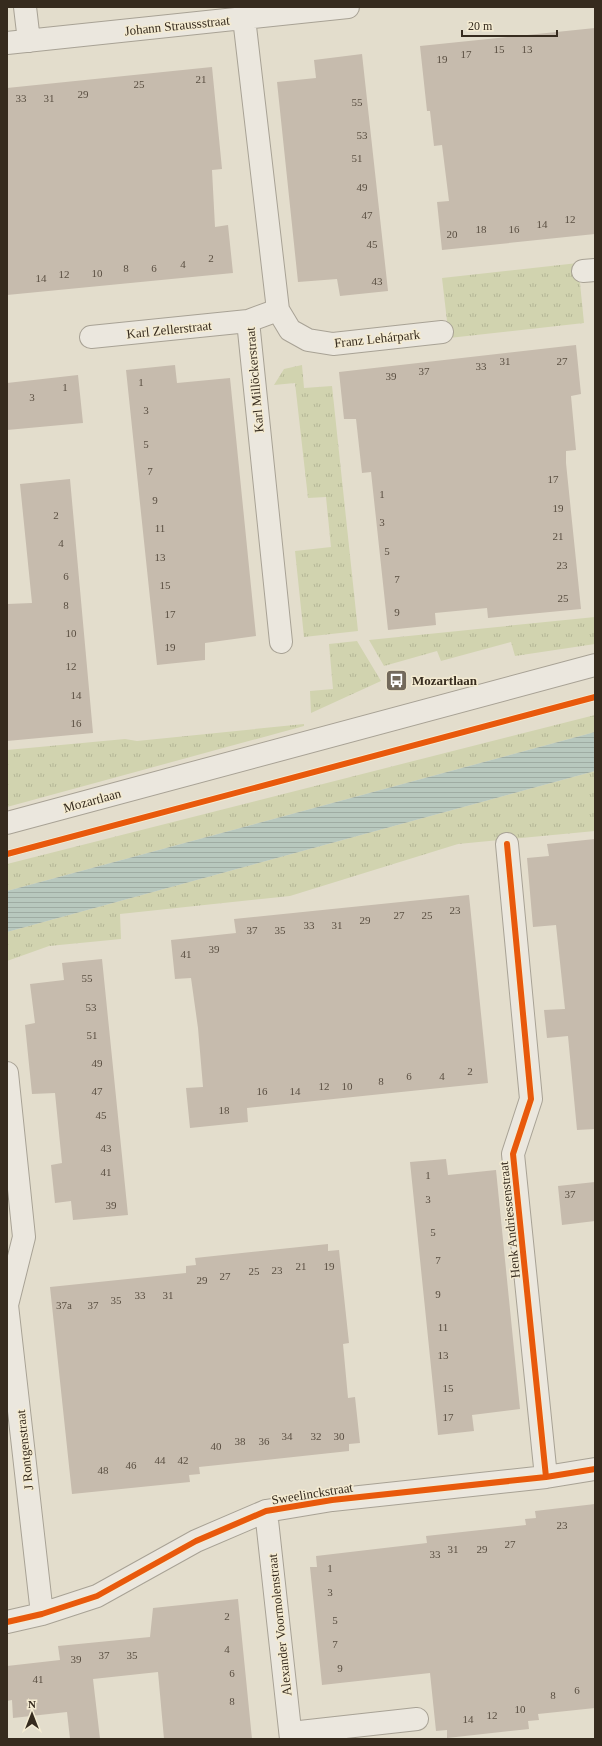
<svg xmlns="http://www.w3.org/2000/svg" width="602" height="1746" font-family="'Times New Roman',serif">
<defs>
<pattern id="grass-tufts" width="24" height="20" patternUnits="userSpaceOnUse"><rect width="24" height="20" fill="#d1d3af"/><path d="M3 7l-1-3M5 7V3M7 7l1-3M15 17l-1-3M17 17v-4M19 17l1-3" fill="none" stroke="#b4b596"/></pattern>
<pattern id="water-rules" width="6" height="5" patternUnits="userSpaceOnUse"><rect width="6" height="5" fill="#b8c8be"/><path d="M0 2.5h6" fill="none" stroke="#9faca3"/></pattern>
</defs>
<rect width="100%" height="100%" fill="#e3ddcc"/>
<path fill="url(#grass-tufts)" d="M578 263 584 323 449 338 442 278Z
M302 365 304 388 332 386 358 631 304 637 295 551 331 547 326 497 308 498 295 383 274 385 284 369Z
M595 617V644L515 656 511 642 441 661 437 651 384 666 369 640Z
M357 641 381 681 311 713 310 691 333 689 329 644Z
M595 715V732L7 891V864Z
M304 724V726L7 807V750L125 739 137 741Z
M595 771V831L458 844 290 896 120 914 121 939 49 946 7 961V932Z"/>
<path fill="url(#water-rules)" d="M595 732V771L7 932V891Z"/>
<path fill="#c6bbad" d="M595 28V234L442 250 437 202 449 201 442 145 434 146 430 111H427L420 46Z
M362 54 388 291 340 296 337 279 298 282 277 82 316 78 314 60Z
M212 67 222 169 212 170 215 227 228 225 233 273 7 295V88Z
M576 345 581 394 571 396 576 450 566 451V463L581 609 488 618 487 608 435 613 436 625 388 630 371 472 362 473 356 419H344L339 372Z
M175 365 177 383 230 378 256 636 205 643V660L157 665 126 370Z
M78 375 83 423 7 430V383Z
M70 479 93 733 7 741V604L32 603 20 484Z
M595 839V1129L577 1130 568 1036 547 1038 544 1010 565 1009 556 925 533 927 527 858 549 856 547 844Z
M469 895 488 1083 247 1108 248 1122 190 1128 186 1088 203 1087 198 1028 191 978 175 979 171 940 236 933 234 919Z
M102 959 128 1215 73 1220 71 1201 55 1203 51 1165 62 1163 55 1093 32 1094 25 1025 35 1023 30 984 64 980 62 963Z
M446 1159 448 1175 496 1170 520 1409 472 1415 474 1431 438 1435 410 1162Z
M595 1182V1221L562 1225 558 1186Z
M328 1244V1251L339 1250 349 1343 343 1344 348 1398 355 1397 360 1443 349 1444V1451L199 1467 200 1474 189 1475 190 1482 72 1494 50 1287 186 1273V1266L196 1265 195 1258Z
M595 1504V1708L538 1714 539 1720 528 1721 529 1729 447 1738V1730L436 1731 430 1673 322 1685 310 1567H317L316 1556 427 1543 426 1536 526 1525 525 1519 536 1518 535 1511Z
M238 1599 252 1739H164L158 1672 93 1679 100 1739H70L67 1712 13 1718 12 1700 7 1701V1666L60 1660 58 1646 150 1637 153 1608Z"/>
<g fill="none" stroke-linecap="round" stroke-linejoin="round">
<defs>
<path id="minor" d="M25 7 29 41
M7 43 348 7
M583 271 595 270
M278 310 290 330 308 340 333 344 442 332
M248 321 281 642
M91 337 248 321 278 310 244 18
M7 823 595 665
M507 844 531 1099 513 1154 546 1477
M7 1073 24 1237 7 1305 42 1614
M266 1511 291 1739
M7 1622 42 1614 97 1596 196 1541 266 1511 332 1500 546 1477 595 1469
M291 1733 417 1719"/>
</defs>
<use href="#minor" stroke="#a8a295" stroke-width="24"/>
<use href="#minor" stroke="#ebe7de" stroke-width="22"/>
<defs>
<path id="cycleway" d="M507 844 531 1099 513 1154 546 1477
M7 854 595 697
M7 1622 42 1614 97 1596 196 1541 266 1511 332 1500 546 1477 595 1469"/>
</defs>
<use href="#cycleway" stroke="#f4ebd2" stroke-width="8"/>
<use href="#cycleway" stroke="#e8590c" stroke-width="6"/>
</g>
<defs>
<symbol id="bus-square" viewBox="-11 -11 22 22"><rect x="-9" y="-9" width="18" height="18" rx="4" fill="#73695b" stroke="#f4ebd2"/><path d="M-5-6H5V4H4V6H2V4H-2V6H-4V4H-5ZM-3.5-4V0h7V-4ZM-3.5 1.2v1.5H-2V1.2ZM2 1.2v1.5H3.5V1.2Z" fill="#fff"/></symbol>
</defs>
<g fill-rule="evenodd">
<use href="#bus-square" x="384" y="668" width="25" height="25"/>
</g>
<g text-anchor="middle" stroke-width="3" stroke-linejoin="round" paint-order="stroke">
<g font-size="11" fill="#5a4f42">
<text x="499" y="53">15</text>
<text x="527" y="53">13</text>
<text x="466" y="58">17</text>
<text x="442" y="63">19</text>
<text x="201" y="83">21</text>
<text x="139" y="88">25</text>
<text x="83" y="98">29</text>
<text x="21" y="102">33</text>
<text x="49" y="102">31</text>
<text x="357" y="106">55</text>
<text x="362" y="139">53</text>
<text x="357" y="162">51</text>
<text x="362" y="191">49</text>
<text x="367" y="219">47</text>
<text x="570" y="223">12</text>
<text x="542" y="228">14</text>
<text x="481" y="233">18</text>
<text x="514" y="233">16</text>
<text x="452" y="238">20</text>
<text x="372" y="248">45</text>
<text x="211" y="262">2</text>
<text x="183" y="268">4</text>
<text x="126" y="272">8</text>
<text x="154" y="272">6</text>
<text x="97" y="277">10</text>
<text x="64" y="278">12</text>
<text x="41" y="282">14</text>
<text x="377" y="285">43</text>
<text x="505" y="365">31</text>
<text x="562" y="365">27</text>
<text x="481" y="370">33</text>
<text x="424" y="375">37</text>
<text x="391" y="380">39</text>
<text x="141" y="386">1</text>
<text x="65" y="391">1</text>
<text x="32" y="401">3</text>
<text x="146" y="414">3</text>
<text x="146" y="448">5</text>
<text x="150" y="475">7</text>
<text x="553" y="483">17</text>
<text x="382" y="498">1</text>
<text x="155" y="504">9</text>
<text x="558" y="512">19</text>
<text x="56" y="519">2</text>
<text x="382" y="526">3</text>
<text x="160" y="532">11</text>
<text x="558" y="540">21</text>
<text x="61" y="547">4</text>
<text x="387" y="555">5</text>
<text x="160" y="561">13</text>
<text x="562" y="569">23</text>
<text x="66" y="580">6</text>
<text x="397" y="583">7</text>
<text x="165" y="589">15</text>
<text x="563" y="602">25</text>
<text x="66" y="609">8</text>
<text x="397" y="616">9</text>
<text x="170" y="618">17</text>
<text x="71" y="637">10</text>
<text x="170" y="651">19</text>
<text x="71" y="670">12</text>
<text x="76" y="699">14</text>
<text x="76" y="727">16</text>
<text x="455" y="914">23</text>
<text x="399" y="919">27</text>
<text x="427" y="919">25</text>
<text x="365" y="924">29</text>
<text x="309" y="929">33</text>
<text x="337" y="929">31</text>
<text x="252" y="934">37</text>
<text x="280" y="934">35</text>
<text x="214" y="953">39</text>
<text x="186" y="958">41</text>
<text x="87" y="982">55</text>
<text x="91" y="1011">53</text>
<text x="92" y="1039">51</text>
<text x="97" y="1067">49</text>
<text x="470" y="1075">2</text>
<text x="409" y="1080">6</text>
<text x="442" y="1080">4</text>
<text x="381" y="1085">8</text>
<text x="324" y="1090">12</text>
<text x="347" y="1090">10</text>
<text x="97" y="1095">47</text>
<text x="262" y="1095">16</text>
<text x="295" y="1095">14</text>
<text x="224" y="1114">18</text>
<text x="101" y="1119">45</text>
<text x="106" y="1152">43</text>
<text x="106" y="1176">41</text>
<text x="428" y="1179">1</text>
<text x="570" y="1198">37</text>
<text x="428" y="1203">3</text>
<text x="111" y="1209">39</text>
<text x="433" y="1236">5</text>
<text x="438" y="1264">7</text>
<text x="301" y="1270">21</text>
<text x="329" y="1270">19</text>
<text x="277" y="1274">23</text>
<text x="254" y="1275">25</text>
<text x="225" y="1280">27</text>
<text x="202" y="1284">29</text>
<text x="438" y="1298">9</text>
<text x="140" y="1299">33</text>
<text x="168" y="1299">31</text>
<text x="116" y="1304">35</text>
<text x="64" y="1309">37a</text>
<text x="93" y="1309">37</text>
<text x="443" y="1331">11</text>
<text x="443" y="1359">13</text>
<text x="448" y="1392">15</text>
<text x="448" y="1421">17</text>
<text x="287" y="1440">34</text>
<text x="316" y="1440">32</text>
<text x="339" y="1440">30</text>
<text x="240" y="1445">38</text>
<text x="264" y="1445">36</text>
<text x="216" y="1450">40</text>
<text x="160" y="1464">44</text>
<text x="183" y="1464">42</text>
<text x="131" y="1469">46</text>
<text x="103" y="1474">48</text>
<text x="562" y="1529">23</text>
<text x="510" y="1548">27</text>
<text x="453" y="1553">31</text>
<text x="482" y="1553">29</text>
<text x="435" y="1558">33</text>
<text x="330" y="1572">1</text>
<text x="330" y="1596">3</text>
<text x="227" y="1620">2</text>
<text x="335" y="1624">5</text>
<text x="335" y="1648">7</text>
<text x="227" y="1653">4</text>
<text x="104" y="1659">37</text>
<text x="132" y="1659">35</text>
<text x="76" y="1663">39</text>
<text x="340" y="1672">9</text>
<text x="232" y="1677">6</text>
<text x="38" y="1683">41</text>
<text x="577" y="1694">6</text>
<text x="553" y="1699">8</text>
<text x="232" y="1705">8</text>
<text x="520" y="1713">10</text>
<text x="492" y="1719">12</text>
<text x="468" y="1723">14</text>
</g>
<g font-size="13" fill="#362b1e" stroke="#f4ebd2">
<text transform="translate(177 25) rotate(-6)" y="5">Johann Straussstraat</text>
<text transform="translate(169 329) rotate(-6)" y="5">Karl Zellerstraat</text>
<text transform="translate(377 338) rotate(-6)" y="5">Franz Lehárpark</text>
<text transform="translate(254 380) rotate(-95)" y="5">Karl Millöckerstraat</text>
<text transform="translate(92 800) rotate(-15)" y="5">Mozartlaan</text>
<text transform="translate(509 1220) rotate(-96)" y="5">Henk Andriessenstraat</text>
<text transform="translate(24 1450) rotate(-96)" y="5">J Rontgenstraat</text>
<text transform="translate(312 1493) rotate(-9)" y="5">Sweelinckstraat</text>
<text transform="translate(279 1625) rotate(-96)" y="5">Alexander Voormolenstraat</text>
</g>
<g font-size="13" font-weight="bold" fill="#362b1e" stroke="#f4ebd2" text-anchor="start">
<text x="412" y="685">Mozartlaan</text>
</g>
</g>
<rect width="602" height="1746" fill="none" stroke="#362b1e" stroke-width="16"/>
<g transform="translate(32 1714)" stroke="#f4ebd2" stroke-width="3" paint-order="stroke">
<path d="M0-3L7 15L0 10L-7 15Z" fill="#362b1e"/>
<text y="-6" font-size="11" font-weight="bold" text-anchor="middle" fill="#362b1e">N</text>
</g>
<path d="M462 30v6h95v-6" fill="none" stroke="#362b1e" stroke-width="2"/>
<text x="468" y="30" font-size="12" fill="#362b1e" stroke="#f4ebd2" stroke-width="3" paint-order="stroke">20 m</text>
</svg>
